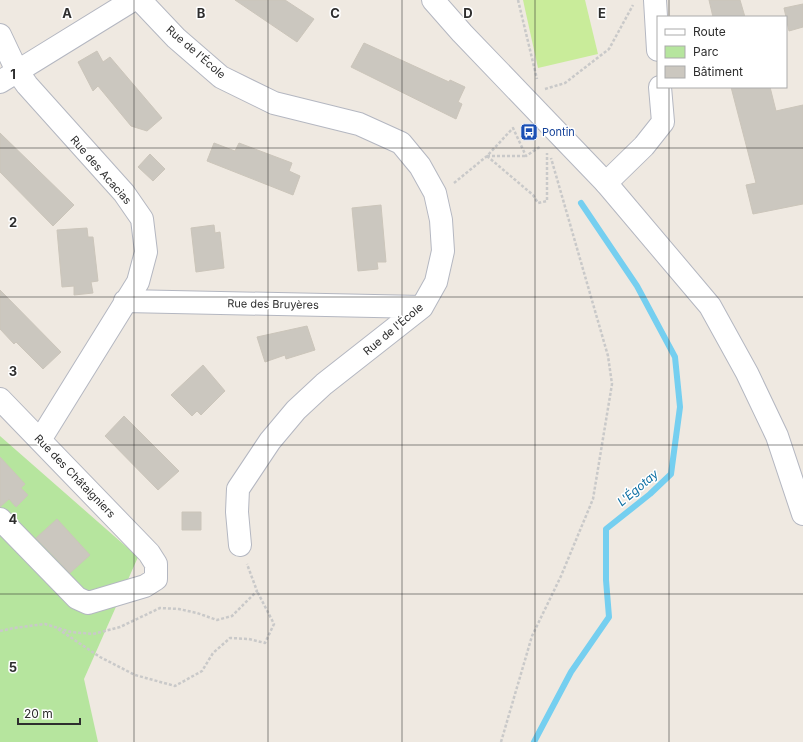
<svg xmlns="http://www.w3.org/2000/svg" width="803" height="742" font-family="Inter,sans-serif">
<rect width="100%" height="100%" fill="#efe9e1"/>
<path fill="#b6e59e" d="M0 436 138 557 84 679 98 742H0Z"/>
<path fill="#c9ec9a" d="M523 0H585L598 54 538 68Z"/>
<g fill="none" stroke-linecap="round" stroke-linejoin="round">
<path stroke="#75cff0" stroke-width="6" d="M534 742 571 672 609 617 606 580V529L650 494 671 474 680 407 675 357 637 286 581 203"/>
</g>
<path fill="#cbc7bf" stroke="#cbc5ba" d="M235 0H285L314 19 297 42Z
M709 0H740L745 17H713Z
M803 4V27L789 31 784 8Z
M364 43 449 82 450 80 465 87 458 102 462 104 456 119 351 67Z
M97 51 103 62 110 57 162 118 147 131 131 126 98 86 93 91 78 62Z
M731 87H770L776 111 803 105V204L753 214 746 185 756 183Z
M0 133 74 205 53 226 0 172Z
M214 143 235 151 239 143 292 163 289 171 300 176 293 195 207 161Z
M150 154 165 169 153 181 138 167Z
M381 205 386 262H377L378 269 358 271 352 208Z
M214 225 215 233 220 232 224 268 196 272 191 228Z
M87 228 88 237H93L98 281 91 282 93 293 74 295V286L62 287 57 230Z
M0 290 61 352 43 369 16 342 14 344 0 329Z
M307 326 315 350 286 359 285 355 265 362 257 337Z
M203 365 225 391 201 415 197 411 192 416 171 395Z
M124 416 179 471 158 490 105 436Z
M0 457 25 484 21 488 28 495 16 507 9 499 0 507Z
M182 512H201V530H182Z
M57 519 90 555 70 573 36 538Z"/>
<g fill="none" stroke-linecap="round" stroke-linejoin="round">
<defs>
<path id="street" d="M140 0 176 38 221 77 274 103 359 124 401 143 420 166 435 193 441 220 443 251 436 282 422 307 324 384 296 410 270 441 238 489 237 512 240 545
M655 0 658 50
M0 35 17 71 27 85 124 193 142 219 146 252 138 282 40 440
M0 82 133 0
M606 183 644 146 663 122 660 87
M125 301 422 307
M0 399 149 553 156 564V579L145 586 88 603 77 598 0 519"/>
<path id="secondary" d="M433 0 462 33 606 183 710 306 747 373 777 436 803 514"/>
</defs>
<use href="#street" stroke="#b4b7c1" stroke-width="24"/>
<use href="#secondary" stroke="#b4b7c1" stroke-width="24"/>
<path stroke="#c9c9c9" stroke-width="2.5" stroke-dasharray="3 2" stroke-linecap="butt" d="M518 0 537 79
M545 89 565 83 609 49 633 5
M487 156 533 195 538 203 547 201V153
M487 156H526
M454 183 487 156 513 128 526 156 541 146
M58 629 100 657 135 675 175 686 202 671 213 653 230 638 249 639 265 643 274 624 257 591
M0 631 14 628 45 624 71 632 93 634 120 627 160 608 179 609 197 613 217 620 232 616 257 591 247 564
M501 742 532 636 561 576 593 499 612 384 608 356 551 158"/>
<use href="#street" stroke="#fff" stroke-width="22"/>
<use href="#secondary" stroke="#fff" stroke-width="22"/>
</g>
<path fill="none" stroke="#2e2e2e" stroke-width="1" stroke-opacity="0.55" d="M134 0V742M268 0V742M402 0V742M535 0V742M669 0V17M669 87V742M0 148H803M0 297H803M0 445H803M0 594H803"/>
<defs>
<symbol id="bus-square" viewBox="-11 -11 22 22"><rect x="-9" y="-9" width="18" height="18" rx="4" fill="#1a4fb4" stroke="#fff"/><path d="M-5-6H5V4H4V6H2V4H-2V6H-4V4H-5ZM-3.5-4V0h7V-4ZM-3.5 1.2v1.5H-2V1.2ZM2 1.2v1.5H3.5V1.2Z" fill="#fff"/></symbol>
</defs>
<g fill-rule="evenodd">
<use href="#bus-square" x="519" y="122" width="20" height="20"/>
</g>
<g text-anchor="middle" stroke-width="3" stroke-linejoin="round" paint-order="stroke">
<g font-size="11" fill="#2e2e2e" stroke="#fff">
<text transform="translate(196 52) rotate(41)" y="4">Rue de l'École</text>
<text transform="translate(101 170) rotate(49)" y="4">Rue des Acacias</text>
<text transform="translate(273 304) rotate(1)" y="4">Rue des Bruyères</text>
<text transform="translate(393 329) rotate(-40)" y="4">Rue de l'École</text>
<text transform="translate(75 476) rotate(46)" y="4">Rue des Châtaigniers</text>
</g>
<g font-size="11" fill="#164399" stroke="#fff" text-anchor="start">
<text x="542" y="136">Pontin</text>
</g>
<g font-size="12" font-style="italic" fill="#0d6fa3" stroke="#fff">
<text transform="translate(638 488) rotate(-40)" y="4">L'Égotay</text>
</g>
</g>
<g font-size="13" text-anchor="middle" font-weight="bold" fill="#2e2e2e" stroke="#fff" stroke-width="3" stroke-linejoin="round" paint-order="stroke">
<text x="67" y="18">A</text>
<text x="201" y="18">B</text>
<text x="335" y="18">C</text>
<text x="468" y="18">D</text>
<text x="602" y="18">E</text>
<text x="13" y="79">1</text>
<text x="13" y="227">2</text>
<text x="13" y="376">3</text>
<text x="13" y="524">4</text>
<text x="13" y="672">5</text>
</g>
<rect x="657" y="16" width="130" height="72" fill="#ffffff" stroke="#ababab"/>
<rect x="665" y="29" width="20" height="6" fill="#ffffff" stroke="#ababab"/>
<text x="693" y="36" font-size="12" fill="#2e2e2e">Route</text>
<rect x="665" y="46" width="20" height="12" fill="#b6e59e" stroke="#ababab"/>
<text x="693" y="56" font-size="12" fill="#2e2e2e">Parc</text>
<rect x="665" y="66" width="20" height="12" fill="#cbc7bf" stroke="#ababab"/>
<text x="693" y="76" font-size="12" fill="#2e2e2e">Bâtiment</text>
<path d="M18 718v6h62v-6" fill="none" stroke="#2e2e2e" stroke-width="2"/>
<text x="24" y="718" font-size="12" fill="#2e2e2e" stroke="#ffffff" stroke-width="3" paint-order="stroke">20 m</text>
</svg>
